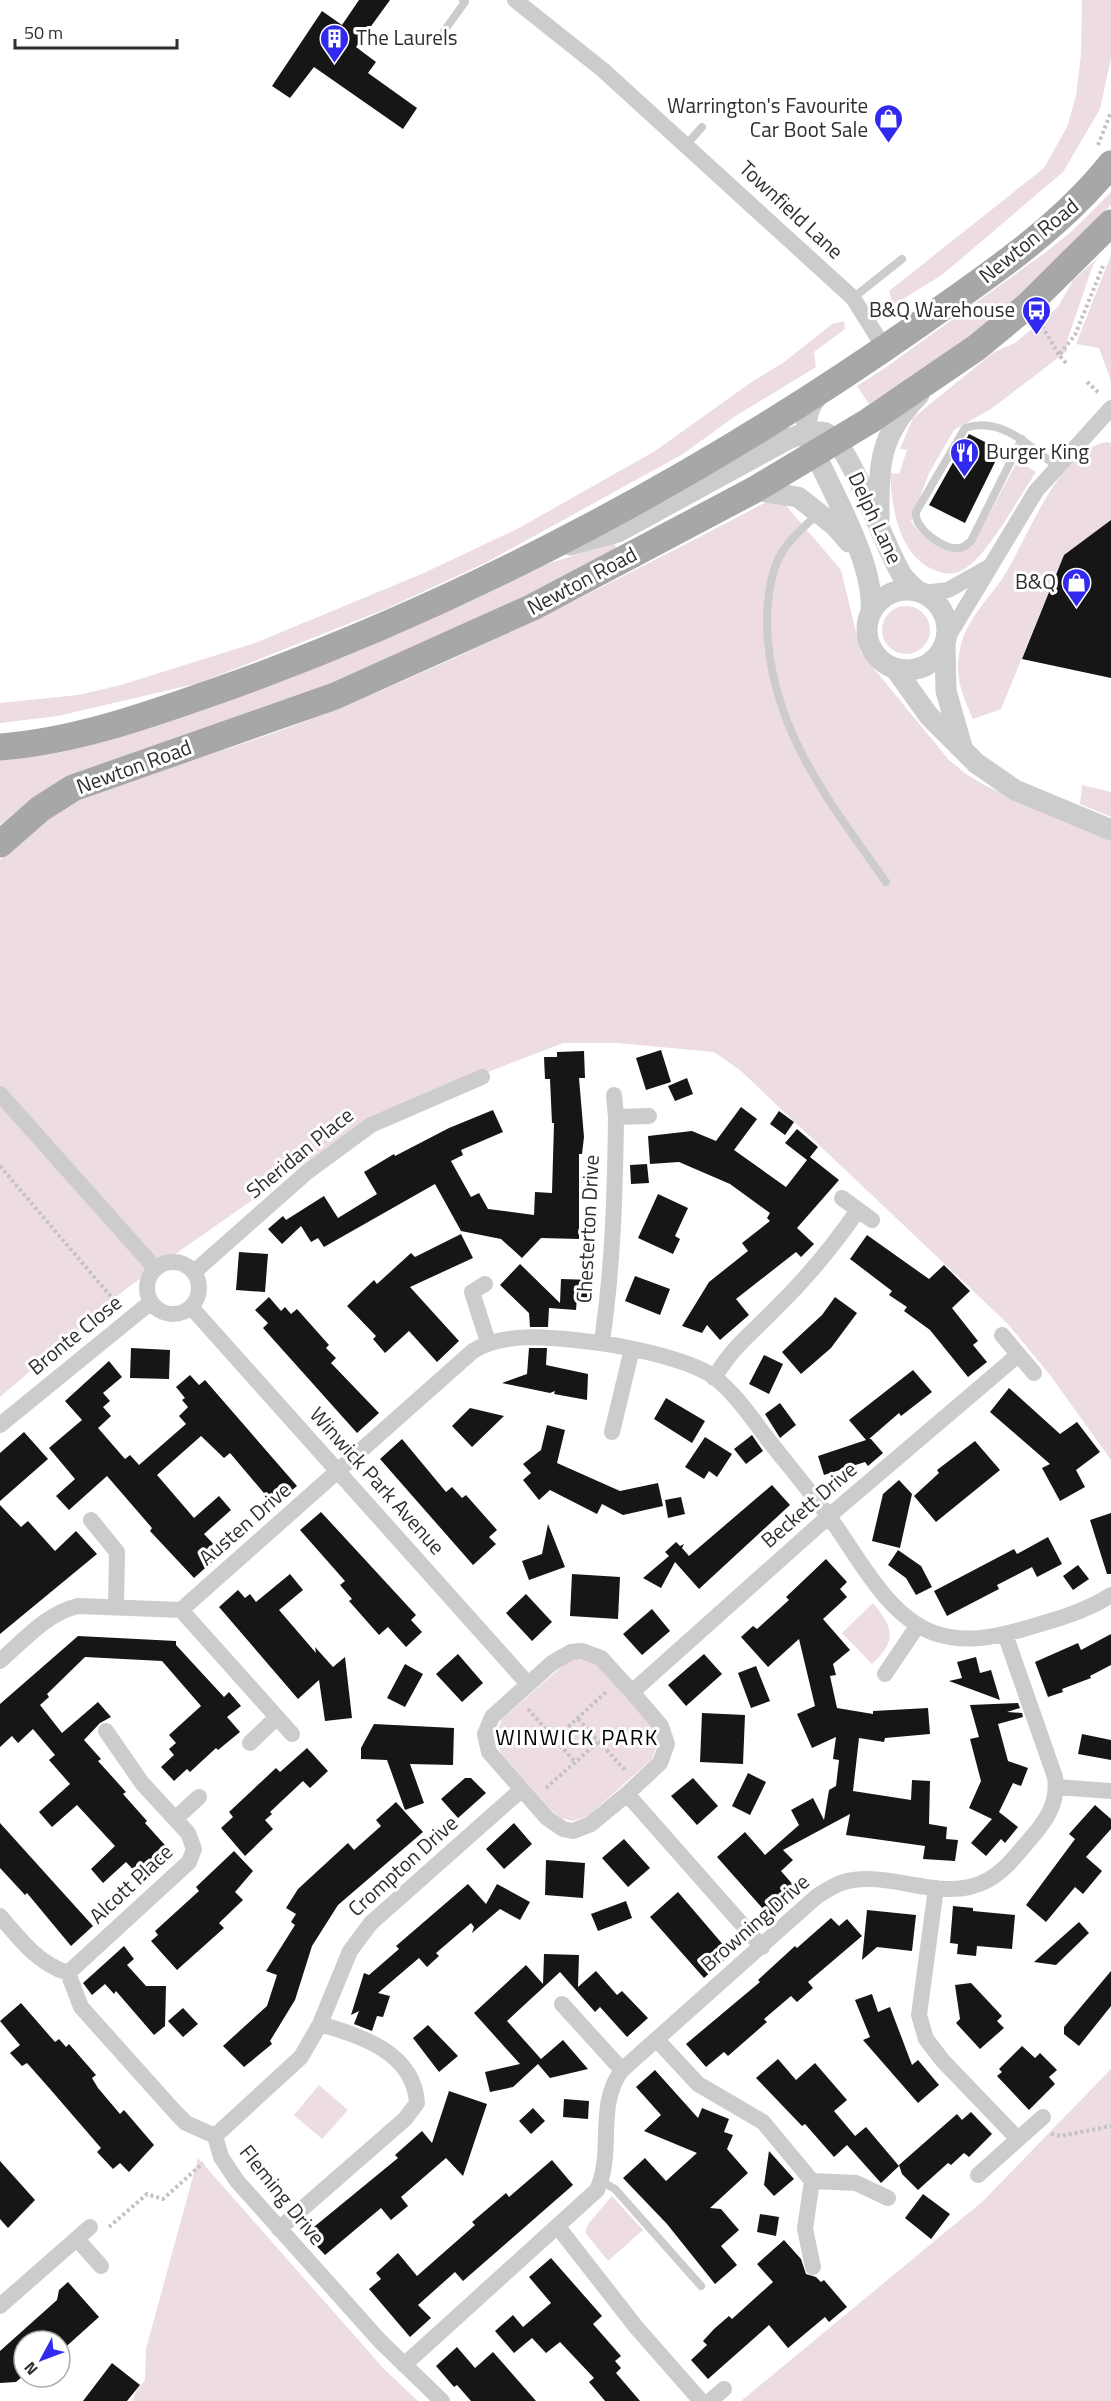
<svg xmlns="http://www.w3.org/2000/svg" width="1111" height="2401" font-family="'Titillium Web',sans-serif">
<rect width="100%" height="100%" fill="#fff"/>
<path fill="#eddce3" d="M1082 0H1111V58L1100 109 1063 172 942 275 893 305 889 291 1044 168 1067 127 1076 96 1081 55Z
M1111 192V205L1025 290 984 325 941 359 869 404 857 386 885 368 1046 252 1071 232Z
M1111 255V381L1099 348 1076 344Z
M1100 256 1093 265 1067 341V351L991 409 954 430 929 473 911 521C923 541 950 558 972 546L1018 460 1036 472C1019 497 989 553 966 568 958 574 949 575 940 572 899 560 892 510 890 473L899 474 907 450 900 449 913 418 994 352 1015 343 1058 307 1073 280Z
M844 321 845 329 814 352 816 367 734 417 683 454 487 562 388 608 199 683 58 716 0 723V703L78 695 121 685 255 643 424 573 519 528 655 451 753 381 783 363 832 324Z
M1107 442 1111 443V520L1064 555 1001 709 973 719C962 694 954 677 960 649 965 622 987 600 1002 579 1027 541 1058 449 1107 442Z
M778 496 841 570 861 653 949 760 966 774 984 785 1111 840V1460L1050 1375 1008 1324 741 1071 714 1052 617 1043H563L369 1118 127 1288 0 1397V860L50 817 72 803C146 770 227 752 303 722 467 659 623 577 778 496Z
M614 543 617 549 491 614 331 685 35 796 0 825V759L380 641 547 564Z
M882 630a24 24 0 1 1 48 0a24 24 0 1 1-48 0Z
M1082 785 1111 792V817L1080 804Z
M873 1603C893 1627 898 1640 872 1664L842 1633Z
M577 1659 592 1661 600 1667 652 1727 658 1743 652 1759 587 1817 572 1821 561 1818 550 1809 501 1753 494 1738 502 1719 567 1662Z
M1111 2069V2401H741L983 2201Z
M319 2085 348 2110 322 2139 294 2115Z
M198 2158 384 2369 418 2401H133L136 2391 145 2380 146 2349Z
M612 2196 643 2230 608 2261 585 2232 589 2223Z"/>
<path fill="#161616" d="M359 0H390L356 47 376 62 368 73 417 108 403 129 314 67 290 98 272 86 322 11 342 25Z
M969 434 1001 450 965 523 929 505Z
M1111 520V678L1022 659 1064 555Z
M661 1050 671 1082 646 1090 636 1058Z
M584 1051 585 1078H579L584 1137 582 1154H579V1239L541 1238 522 1258 501 1239 461 1231 435 1184 324 1247 318 1238 311 1242 301 1226 282 1244 268 1229 283 1216 286 1220 324 1196 338 1218 377 1194 364 1172 394 1154 395 1156 449 1128 493 1110 503 1132 461 1150 463 1155 451 1161 471 1197 479 1193 488 1209 534 1215 535 1192 552 1193 554 1123H552L550 1079H545L544 1057H557V1052Z
M687 1078 693 1094 675 1101 668 1086Z
M741 1107 757 1119 734 1150 786 1187 807 1160 785 1143 797 1129 818 1147 810 1157 839 1180 797 1228 814 1244 801 1257 796 1252 736 1299 749 1315 720 1340 707 1325 702 1333 682 1326 709 1282 748 1251 742 1243 770 1221 767 1218 770 1213 730 1184 679 1162 650 1164 648 1136 692 1131 716 1141Z
M779 1111 794 1122 785 1135 770 1124Z
M647 1164 649 1183 631 1184 630 1165Z
M658 1194 688 1208 675 1236 680 1239 673 1254 638 1238Z
M461 1234 473 1258 410 1287 459 1341 437 1362 409 1331 385 1353 373 1339 376 1336 347 1306 374 1280 377 1284 411 1253 415 1257Z
M867 1235 929 1279 944 1265 970 1291 952 1308 978 1341 973 1345 987 1362 968 1377 930 1330 904 1311 907 1307 889 1295 892 1291 850 1259Z
M239 1252 268 1254 265 1292 236 1290Z
M520 1264 560 1303 561 1279 593 1280 592 1299 577 1298 576 1310 549 1308 548 1327H530L529 1313 500 1285Z
M635 1276 670 1289 660 1315 625 1301Z
M269 1297 281 1311 285 1307 291 1314 297 1309 329 1345 326 1348 336 1358 331 1363 379 1413 357 1433 263 1328 268 1323 255 1310Z
M835 1297 857 1313 831 1348 801 1374 782 1352 822 1315Z
M131 1348 170 1350 169 1379 130 1378Z
M529 1348H547L546 1365 588 1374 587 1400 554 1394 555 1391 550 1393 502 1383 527 1374Z
M764 1355 783 1364 769 1394 749 1384Z
M109 1361 122 1377 103 1393 110 1401 103 1407 111 1416 98 1428 125 1459 130 1455 139 1465 186 1424 179 1416 188 1407 182 1400 185 1398 176 1387 190 1375 199 1385 205 1380 297 1486 274 1505 230 1453 224 1458 201 1436 157 1475 194 1518 219 1496 231 1510 204 1534 222 1553 194 1578 150 1531 152 1528 107 1476 69 1510 56 1496 75 1479 49 1448 82 1420 65 1401Z
M913 1370 932 1392 901 1416 899 1413 869 1439H871L883 1453 868 1466 865 1462 824 1475 818 1456 866 1440 849 1420Z
M1009 1388 1060 1434 1077 1422 1100 1452 1076 1470 1085 1487 1060 1501 1042 1468 1050 1464 990 1412Z
M666 1398 705 1421 692 1443 654 1419Z
M780 1403 796 1425 780 1438 765 1414Z
M470 1408 504 1416 472 1447 452 1426Z
M547 1425 565 1430 557 1463 620 1491 658 1483 663 1506 623 1515 602 1504 597 1514 550 1490 539 1500 523 1480 531 1473 523 1464 541 1450Z
M24 1432 48 1459 0 1501V1453Z
M752 1435 763 1451 746 1464 734 1449Z
M705 1437 732 1454 717 1477 709 1471 704 1479 685 1467Z
M402 1439 446 1492 452 1487 462 1498 466 1495 497 1530 489 1537 496 1544 473 1565 380 1459Z
M975 1441 1000 1470 936 1522 914 1496 939 1473 937 1470Z
M899 1480 912 1494 900 1548 872 1541 883 1494Z
M772 1485 790 1505 699 1589 675 1562 661 1588 643 1578 669 1556 665 1552 676 1542 680 1546 684 1544 682 1548 689 1556Z
M681 1497 685 1514 668 1518 665 1500Z
M0 1505 21 1527 28 1521 55 1551 76 1531 97 1554 0 1634Z
M321 1512 416 1615 411 1620 422 1632 406 1647 388 1627 379 1635 349 1601 352 1599 340 1585 345 1581 300 1530Z
M1111 1513V1574H1107L1090 1520Z
M548 1524 565 1567 529 1580 522 1561 542 1554Z
M1048 1537 1062 1564 1037 1577 1032 1567 997 1585 999 1589 947 1616 934 1591 1014 1549 1017 1554Z
M898 1550 921 1566 932 1587 916 1595 906 1578 888 1565Z
M826 1559 847 1582 840 1589 847 1597 823 1619 850 1650 833 1664 836 1675 830 1676 837 1708 873 1714V1711L928 1708 930 1734 885 1738 884 1742 859 1738 853 1791 911 1800 912 1780 930 1781 929 1824 947 1827 946 1839 958 1840 955 1861 923 1859 925 1846 846 1835 850 1814 783 1850 793 1860 781 1871 801 1894 772 1919 717 1857 745 1832 765 1855 799 1825 791 1810 813 1798 824 1820 829 1790 836 1786 839 1760 833 1759 836 1737 812 1748 797 1714 815 1706 799 1639 768 1667 741 1637 753 1626 757 1629 789 1600 786 1597Z
M1078 1565 1089 1579 1073 1590 1063 1576Z
M290 1574 303 1590 279 1610 316 1653 315 1647 333 1667 345 1657 352 1718 325 1721 319 1680 298 1699 219 1607 238 1590 245 1598 250 1594 256 1602Z
M572 1574 620 1577 618 1619 570 1616Z
M526 1594 552 1622 532 1641 506 1613Z
M652 1609 670 1631 642 1655 623 1634Z
M1111 1634V1665L1090 1676 1091 1678 1062 1689 1063 1692 1048 1697 1035 1662 1078 1643 1081 1650Z
M78 1636 176 1641V1645L224 1697 229 1692 241 1706 227 1717 240 1732 218 1750 216 1748 190 1772 187 1769 174 1781 161 1767 174 1755 169 1749 176 1743 169 1735 201 1706 162 1661 85 1657 47 1694 49 1697 40 1705 62 1733 98 1702 111 1717 100 1723 84 1740 101 1759 98 1761 126 1792 123 1794 147 1821 145 1823 173 1854 144 1881 126 1862 103 1883 91 1869 115 1846 77 1805 52 1827 39 1812 70 1784 49 1760 55 1755 33 1729 18 1743 12 1736 0 1747V1704Z
M458 1654 483 1683 462 1702 436 1674Z
M704 1654 722 1674 686 1706 668 1685Z
M976 1657 980 1673 991 1670 1000 1700 949 1681 962 1678 957 1662Z
M405 1664 423 1674 405 1707 387 1698Z
M756 1666 770 1701 751 1708 738 1673Z
M1018 1703 1020 1708 1007 1712 1022 1713 1023 1717 998 1724 1008 1761 1028 1768 1021 1786 1013 1783 999 1812 1018 1827 1005 1843 1001 1839 986 1856 971 1843 992 1819 969 1808 981 1781 970 1739 979 1737 970 1705Z
M702 1713 745 1715 743 1764 700 1762Z
M374 1724 454 1728 453 1765 410 1764 424 1803 405 1810 387 1760 361 1759V1748Z
M1082 1734 1111 1740V1760L1078 1754Z
M307 1748 328 1771 310 1788 303 1781 270 1812 272 1814 265 1820 273 1829 245 1856 221 1828 233 1817 229 1812 276 1768 280 1772Z
M748 1773 766 1782 750 1815 732 1806Z
M465 1778H471L486 1793 458 1818 441 1799Z
M693 1778 718 1806 697 1825 671 1796Z
M396 1802 423 1832 338 1905 312 1946 295 2000 270 2041 272 2044 244 2067 223 2046 267 2006 277 1975 266 1971 295 1925 291 1922 296 1914 286 1908 298 1889 348 1843 354 1850 381 1826 376 1820Z
M1095 1805 1111 1819V1829L1086 1857 1102 1871 1083 1894 1075 1887 1046 1922 1026 1905 1075 1839 1069 1834Z
M0 1823 93 1926 71 1946 27 1893 25 1895 0 1868Z
M514 1823 532 1844 504 1869 486 1849Z
M624 1839 650 1868 628 1887 602 1858Z
M234 1851 253 1871 235 1892 243 1900 219 1923 224 1928 177 1970 151 1941 158 1935 155 1931 199 1891 196 1887Z
M546 1860 585 1863 583 1898 545 1895Z
M468 1884 486 1904 497 1884 530 1902 520 1920 500 1909 472 1933 474 1927 471 1923 436 1953 439 1956 427 1967 419 1958 378 1993 390 1996 383 2017 377 2016 372 2031 354 2024 359 2011 351 2015 364 1973 369 1975 399 1949 396 1946Z
M678 1892 731 1954 704 1978 650 1917Z
M626 1901 632 1918 598 1931 591 1914Z
M953 1906 973 1908V1911L1015 1915 1012 1949 977 1946 976 1956 957 1954 958 1944 950 1943Z
M867 1910 916 1915 912 1951 877 1947 862 1960Z
M831 1918 839 1926 847 1919 862 1936 808 1982 813 1988 797 2002 791 1996 764 2019 767 2022 728 2056 724 2052 706 2067 686 2044 760 1982 758 1980 795 1946 797 1948Z
M1079 1922 1089 1933 1056 1965 1034 1962Z
M124 1946 134 1959 127 1965 146 1986H166L165 2026 154 2035 116 1991 114 1994 105 1984 92 1995 83 1983Z
M544 1954 579 1955 578 1987 596 1971 617 1995 622 1991 648 2018 627 2037 600 2007 595 2012 560 1972 507 2021 541 2059 563 2040 588 2069 550 2078 538 2064 513 2087 490 2092 485 2072 520 2064 474 2013 526 1965 543 1984Z
M1111 1971V2006L1079 2046 1064 2034V2027Z
M971 1983 1002 2016 997 2021 1004 2028 980 2049 956 2023 960 2019 955 1985Z
M872 1994 878 2012 890 2007 912 2065 918 2060 939 2085 918 2103 863 2040 870 2037 855 2000Z
M21 2003 55 2042 59 2039 66 2047 69 2044 96 2075 92 2078 98 2088 120 2114 124 2110 154 2145 129 2172 120 2163 113 2169 97 2152 101 2148 50 2089 27 2063 22 2066 10 2053 20 2045 0 2021Z
M183 2008 198 2024 183 2037 168 2021Z
M428 2025 458 2056 439 2072 413 2038Z
M1022 2046 1035 2058 1040 2053 1057 2070 1049 2077 1055 2084 1029 2110 997 2076 1002 2072 999 2069Z
M778 2059 796 2080 815 2063 847 2100 834 2111 855 2136 866 2127 899 2166 881 2183 847 2145 834 2157 805 2124 802 2126 756 2078Z
M655 2070 698 2118 702 2108 729 2119 724 2132 733 2135 727 2149 748 2173 710 2208 721 2209 739 2230 721 2246 737 2265 715 2284 667 2224 623 2178 645 2158 666 2181 697 2153 644 2131 661 2115 636 2087Z
M449 2091 487 2104 463 2176 446 2158 401 2197 408 2206 391 2220 381 2208 325 2255 312 2241 315 2238 309 2231 398 2158 395 2155 422 2131 432 2143Z
M564 2099 589 2101 588 2119 563 2117Z
M533 2108 545 2121 531 2134 519 2121Z
M971 2112 992 2134 969 2157 964 2153 951 2165 948 2163 918 2190 902 2174 899 2165 957 2114 962 2120Z
M769 2151 794 2179 774 2196 764 2185Z
M552 2160 573 2185 463 2281 455 2272 418 2305 431 2318 410 2337 369 2289 381 2279 376 2273 398 2253 417 2276 475 2225 472 2222 506 2193 509 2197Z
M0 2161 35 2200 8 2228 0 2219Z
M923 2194 950 2214 931 2239 905 2218Z
M760 2214 779 2217 776 2236 757 2232Z
M784 2240 801 2259 806 2274 816 2277 821 2282 824 2280 847 2307 829 2322 825 2317 788 2348 769 2325 708 2379 691 2360 707 2345 703 2341 714 2329 729 2316 732 2319 773 2282 757 2264Z
M551 2258 602 2316 593 2324 621 2356 615 2361 621 2368 616 2373 640 2401H605L589 2382 594 2378 560 2342 546 2353 532 2338 514 2353 495 2331 513 2315 523 2327 551 2303 529 2277Z
M68 2282 99 2317 60 2352V2341H24V2375L16 2382 0 2383V2351L57 2300 59 2290Z
M457 2347 475 2368 493 2352 536 2401H471L457 2385 454 2387 436 2366Z
M112 2363 140 2385 127 2401H83Z"/>
<g fill="none" stroke-linecap="round" stroke-linejoin="round">
<path stroke="#c3c3c3" stroke-width="4" stroke-dasharray="3 3" stroke-linecap="butt" d="M1098 145 1111 112
M1042 326 1059 355
M1066 363 1059 355 1075 335 1103 266
M1087 382 1100 394
M0 1166 118 1305
M528 1709 575 1762
M578 1719 625 1770
M555 1739 606 1692
M546 1788 598 1742
M1051 2134 1061 2136 1111 2126
M109 2227 147 2194 163 2199 203 2163"/>
<path stroke="#ccc" stroke-width="8" d="M444 31 465 2 463 0
M687 144 702 127
M853 298 902 259
M1022 439 971 541C968 543 964 548 959 548 945 551 913 528 916 512L965 428C1001 416 1030 446 1057 467
M818 514C805 526 790 538 781 554 769 575 767 602 767 625 770 729 829 801 886 882
M601 2181 615 2189 701 2286"/>
<path stroke="#ccc" stroke-width="16" d="M515 0 603 70 853 298 885 349
M924 593 948 590 989 567
M946 640 1036 491 1111 408
M0 1094 155 1268
M614 1095 616 1117
M842 1198 872 1220
M147 1288a26 26 0 1 1 52 0a26 26 0 1 1-52 0Z
M194 1272 307 1172 371 1125 482 1077
M485 1284 472 1292 488 1342
M191 1307 528 1684
M1002 1335 1034 1373
M602 1342C613 1265 615 1195 616 1117L649 1116
M714 1378C735 1344 749 1336 775 1309 806 1279 834 1245 858 1210
M0 1425 151 1302
M612 1432 632 1349
M91 1520 117 1552 116 1607
M181 1610 292 1734
M582 1651 601 1658 632 1692 661 1726 667 1744 660 1763 627 1794 591 1824 573 1831 563 1829 547 1818 489 1752 485 1734 492 1717 552 1663 571 1652Z
M0 1661C23 1641 47 1613 78 1606L181 1610 473 1351C503 1332 549 1337 583 1341 616 1344 688 1358 714 1377 736 1394 753 1420 770 1442 792 1470 816 1498 837 1528 862 1564 890 1617 934 1633 965 1644 996 1637 1027 1628 1055 1620 1087 1611 1111 1595
M885 1674 918 1625
M632 1692 829 1516 1018 1355
M250 1743 277 1717
M1056 1787 1111 1791
M627 1794 762 1947
M175 1819 199 1797
M936 1888 919 2015 926 2039 943 2061 1018 2139
M0 1916C20 1939 37 1963 68 1973L81 2007 176 2113 186 2123 215 2136 221 2157 237 2181 380 2341 442 2401
M68 1973 189 1862 194 1849 188 1833 142 1783 106 1731
M562 2004 622 2070
M657 2040 698 2084 763 2122 812 2181
M215 2136 301 2057 320 2024 350 1951 371 1923 521 1790
M978 2175 1043 2117
M558 2227 636 2327 701 2401
M279 2229 405 2119 417 2103C414 2052 360 2036 320 2024
M77 2239 101 2266
M813 2267 805 2229 812 2181 856 2183 888 2198
M0 2306 90 2227
M404 2365 597 2190C615 2151 595 2106 622 2070L816 1897C825 1891 834 1885 844 1882 891 1869 943 1905 988 1880 1006 1870 1018 1853 1031 1838 1046 1821 1059 1802 1055 1777L1005 1634
M710 2401 724 2389"/>
<path stroke="#ccc" stroke-width="21" d="M821 392C814 400 808 408 807 420 805 439 818 459 826 476 843 512 874 570 871 610
M754 490 798 497 835 526 849 542
M879 520C879 465 878 436 919 395
M570 545 618 532 790 438C801 435 814 429 826 433 851 444 884 548 902 575 906 581 912 586 918 591
M867 630a40 40 0 1 1 80 0a40 40 0 1 1-80 0Z
M945 644 946 691 962 747
M896 670 929 716 976 763 1015 790 1111 830"/>
<path stroke="#a7a7a7" stroke-width="27" d="M0 747C78 741 154 713 228 687 472 600 709 472 921 323 989 275 1059 229 1111 164
M0 844 40 809 73 788 335 696 533 607 754 490 869 421 976 348 1027 306 1111 223"/>
</g>
<defs>
<symbol id="building-pin" viewBox="-11 -11 22 30"><path d="M0 17L-7.5 6A9.5 9.5 0 1 1 7.5 6Z" fill="#3229ef" stroke="#fff"/><path d="M-4-6H4V6H1V3H-1V6H-4ZM-2.5-4.3h1.7v1.8h-1.7ZM.8-4.3h1.7v1.8H.8ZM-2.5-1h1.7V.8h-1.7ZM.8-1h1.7V.8H.8Z" fill="#fff"/></symbol>
<symbol id="shop-pin" viewBox="-11 -11 22 30"><path d="M0 17L-7.5 6A9.5 9.5 0 1 1 7.5 6Z" fill="#3229ef" stroke="#fff"/><path d="M-5-2.5h2.3a2.7 3.5 0 0 1 5.4 0H5L5.5 6h-11ZM-1.5-2.5h3a1.5 2.3 0 0 0-3 0Z" fill="#fff"/></symbol>
<symbol id="bus-pin" viewBox="-11 -11 22 30"><path d="M0 17L-7.5 6A9.5 9.5 0 1 1 7.5 6Z" fill="#3229ef" stroke="#fff"/><path d="M-5-6H5V4H4V6H2V4H-2V6H-4V4H-5ZM-3.5-4V0h7V-4ZM-3.5 1.2v1.5H-2V1.2ZM2 1.2v1.5H3.5V1.2Z" fill="#fff"/></symbol>
<symbol id="restaurant-pin" viewBox="-11 -11 22 30"><path d="M0 17L-7.5 6A9.5 9.5 0 1 1 7.5 6Z" fill="#3229ef" stroke="#fff"/><path d="M-5-6h1v4h1v-4h1v4h1v-4h1v5L-1.5 .5V6h-2V.5L-5-1ZM5-6V6H3V1.5H1.5Q1.5-4 5-6Z" fill="#fff"/></symbol>
</defs>
<g fill-rule="evenodd">
<use href="#building-pin" x="318" y="22" width="33" height="45"/>
<use href="#shop-pin" x="872" y="102" width="33" height="45"/>
<use href="#bus-pin" x="1020" y="294" width="33" height="45"/>
<use href="#restaurant-pin" x="948" y="436" width="33" height="45"/>
<use href="#shop-pin" x="1060" y="566" width="33" height="45"/>
</g>
<g text-anchor="middle" stroke-width="6" stroke-linejoin="round" paint-order="stroke">
<g font-size="21" fill="#2f2f2f" stroke="#fff" text-anchor="end">
<text x="356" y="45" text-anchor="start">The Laurels</text>
<text x="868" y="113">Warrington's Favourite<tspan x="868" dy="24">Car Boot Sale</tspan></text>
<text x="1015" y="317">B&amp;Q Warehouse</text>
<text x="986" y="459" text-anchor="start">Burger King</text>
<text x="1056" y="589">B&amp;Q</text>
</g>
<g font-size="21" fill="#2f2f2f" stroke="#fff">
<text transform="translate(791 210) rotate(43)" y="7">Townfield Lane</text>
<text transform="translate(1029 241) rotate(-39)" y="7">Newton Road</text>
<text transform="translate(875 518) rotate(65)" y="7">Delph Lane</text>
<text transform="translate(582 581) rotate(-28)" y="7">Newton Road</text>
<text transform="translate(134 767) rotate(-20)" y="7">Newton Road</text>
<text transform="translate(300 1153) rotate(-39)" y="7">Sheridan Place</text>
<text transform="translate(588 1229) rotate(-87)" y="7">Chesterton Drive</text>
<text transform="translate(75 1335) rotate(-39)" y="7">Bronte Close</text>
<text transform="translate(377 1481) rotate(48)" y="7">Winwick Park Avenue</text>
<text transform="translate(809 1505) rotate(-41)" y="7">Beckett Drive</text>
<text transform="translate(245 1524) rotate(-41)" y="7">Austen Drive</text>
<text transform="translate(403 1866) rotate(-42)" y="7">Crompton Drive</text>
<text transform="translate(131 1884) rotate(-43)" y="7">Alcott Place</text>
<text transform="translate(755 1923) rotate(-41)" y="7">Browning Drive</text>
<text transform="translate(282 2195) rotate(51)" y="7">Fleming Drive</text>
</g>
<g font-size="22" letter-spacing="1.5" fill="#000" stroke="#fff">
<text x="577" y="1745">WINWICK PARK</text>
</g>
</g>
<g transform="translate(42 2359) rotate(229)"><circle r="28" fill="#ffffff" stroke="#acacac" stroke-width="1.5"/>
<path d="M0-4.5L10 22L0 15L-10 22Z" fill="#3229ef"/>
<text y="-9" font-size="16" font-weight="bold" text-anchor="middle" fill="#2f2f2f">N</text>
</g>
<path d="M15 39v9h162v-9" fill="none" stroke="#2f2f2f" stroke-width="3"/>
<text x="24" y="39" font-size="18" fill="#2f2f2f" stroke="#ffffff" stroke-width="4.5" paint-order="stroke">50 m</text>
</svg>
